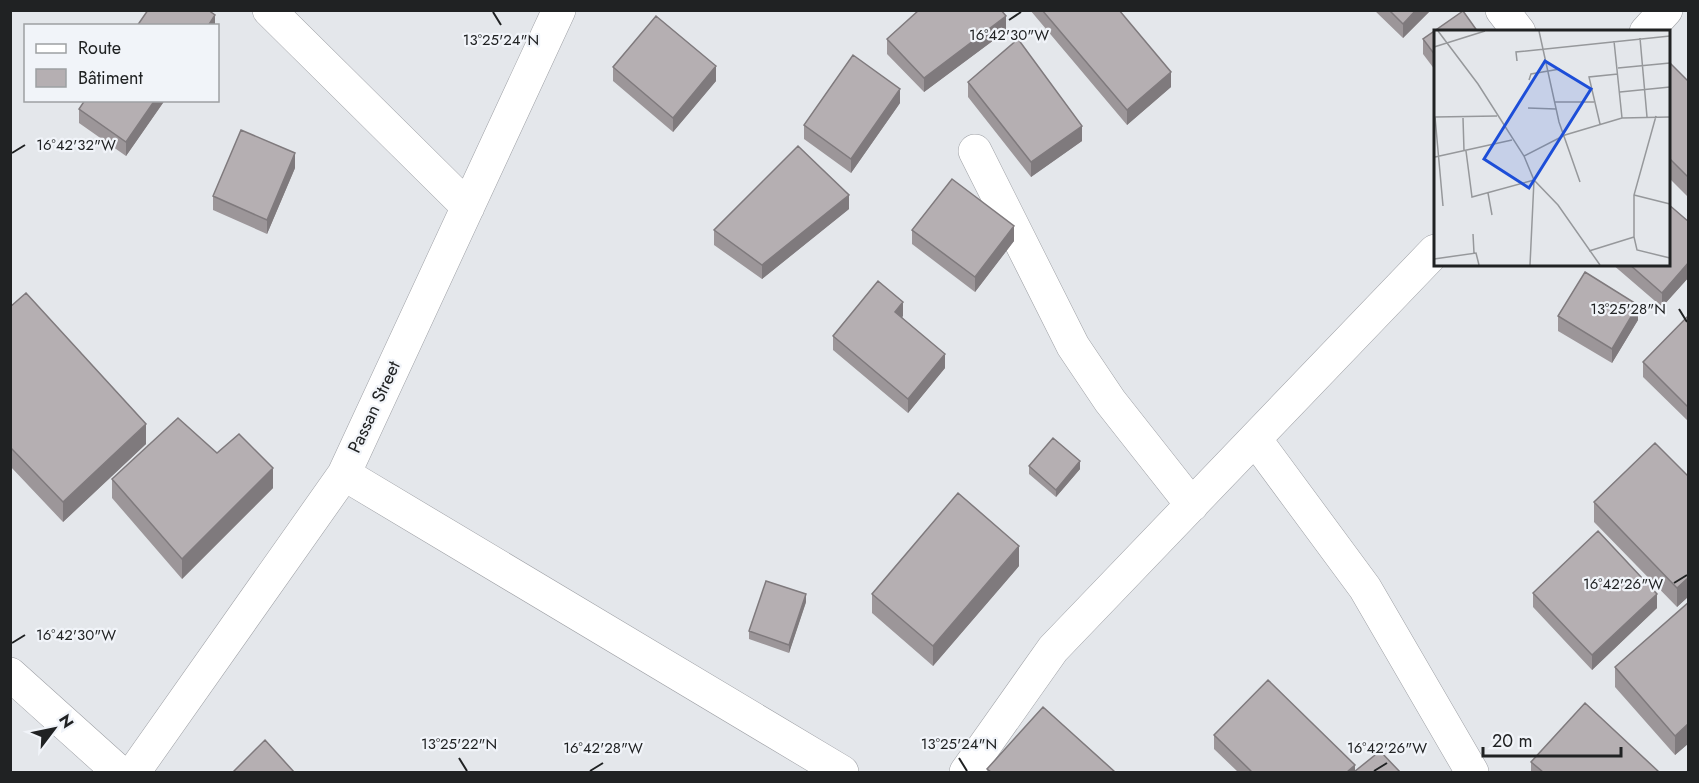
<svg xmlns="http://www.w3.org/2000/svg" width="1699" height="783" font-family="Jost,sans-serif">
<rect width="100%" height="100%" fill="#e4e7eb"/>
<g fill="none" stroke-linecap="round" stroke-linejoin="round">
<defs>
<path id="minor" d="M269 10 468 207
M1502 10 1519 32
M1646 32 1666 10
M975 151 1073 346 1110 401 1192 505
M1255 439 1365 588 1472 772
M344 474 842 772
M10 674 119 772
M134 772 344 474 559 10
M966 772 1053 649 1435 251"/>
</defs>
<use href="#minor" stroke="#9ea0a5" stroke-width="34"/>
<use href="#minor" stroke="#fff" stroke-width="33"/>
</g>
<path fill="#9c9699" d="M1030 10H1119L1171 87 1127 125Z
M1374 10H1431L1403 38Z
M1006 31 924 92 887 54V39Z
M1435 32V70L1423 54V39Z
M1668 61 1689 82V198L1668 177Z
M613 67 716 81 673 132 613 81Z
M968 82 1082 141 1031 177 968 97Z
M165 100 126 156 79 123V109Z
M900 103 851 173 804 139V125Z
M295 168 267 234 213 210V196Z
M849 209 762 279 714 245V230Z
M1689 222V277L1662 307 1612 264H1668Z
M912 230 1014 241 975 292 912 244Z
M10 307 146 444 63 522 10 466Z
M1689 315V422L1643 377V362Z
M903 316 902 317 945 368 908 413 833 350V336Z
M1558 316 1638 320 1612 363 1558 331Z
M217 453 273 488 182 579 112 498V479Z
M1029 466 1080 469 1056 497 1029 474Z
M1689 477V596L1677 607 1594 522V502Z
M1019 566 933 666 872 613V594Z
M1533 593 1657 608 1592 670 1533 607Z
M806 602 789 653 749 639V631Z
M1689 602V743L1675 755 1615 687V667Z
M1214 735 1355 772H1400H1238L1214 749Z
M1531 762 1659 772H1531Z"/>
<path fill="#7f7a7d" d="M1416 10H1431L1403 38V24Z
M215 15V26H208Z
M1006 16V31L924 92V78Z
M716 66V81L673 132V118Z
M1171 72V87L1127 125V110Z
M900 89V103L851 173V159Z
M155 100H165L126 156V142Z
M1082 126V141L1031 177V162Z
M295 153V168L267 234V220Z
M849 195V209L762 279V265Z
M1014 226V241L975 292V277Z
M1689 262V277L1662 307V293Z
M903 302V316L895 326V312Z
M1638 305V320L1612 363V349Z
M945 354V368L908 413V399Z
M146 424V444L63 522V502Z
M1080 461V469L1056 497V490Z
M273 468V488L182 579V559Z
M1019 546V566L933 666V646Z
M1689 577V596L1677 607V588Z
M806 594V602L789 653V645Z
M1657 594V608L1592 670V655Z
M1689 723V743L1675 755V736Z
M1355 765V772H1347Z"/>
<path fill="#b5afb2" stroke="#7f7a7d" stroke-width="1.5" d="M148 10H208L215 15 208 26H137Z
M919 10H1001L1006 16 924 78 887 39Z
M1042 10H1119L1171 72 1127 110Z
M1389 10H1416L1403 24Z
M1463 11 1478 32H1435V55L1423 39Z
M656 16 716 66 673 118 613 67Z
M1018 39 1082 126 1031 162 968 82Z
M853 55 900 89 851 159 804 125Z
M1668 61 1689 82V178L1668 157Z
M85 100H155L126 142 79 109Z
M241 130 295 153 267 220 213 196Z
M798 146 849 195 762 265 714 230Z
M952 179 1014 226 975 277 912 230Z
M1668 204 1689 222V262L1662 293 1629 264H1668Z
M1585 272 1638 305 1612 349 1558 316Z
M878 281 903 302 895 312 945 354 908 399 833 336Z
M26 293 146 424 63 502 10 447V307Z
M1689 315V408L1643 362Z
M178 418 217 453 239 434 273 468 182 559 112 479Z
M1053 438 1080 461 1056 490 1029 466Z
M1655 443 1689 477V577L1677 588 1594 502Z
M958 493 1019 546 933 646 872 594Z
M1598 531 1657 594 1592 655 1533 593Z
M766 581 806 594 789 645 749 631Z
M1689 602V723L1675 736 1615 667Z
M1268 680 1355 765 1347 772H1252L1214 735Z
M1585 703 1659 772H1543L1531 762Z
M1043 707 1115 772H991L987 769Z
M265 740 294 772H233Z
M1380 751 1400 772H1354Z"/>
<path fill="none" stroke="#202223" stroke-width="2" d="M493 12 501 25M1009 20 1021 12M12 153 25 145M1679 309 1687 322M1674 583 1687 575M12 643 25 635M459 758 467 771M959 758 967 771M590 771 603 763M1374 771 1387 763"/>
<g text-anchor="middle" stroke-width="4.5" stroke-linejoin="round" paint-order="stroke">
<g font-size="18" fill="#202223" stroke="#f1f4f9">
<text transform="translate(374 407) rotate(-65)" y="6">Passan Street</text>
</g>
</g>
<g transform="translate(1434 30)">
<rect width="236" height="236" fill="#e4e7eb"/>
<path fill="none" stroke="#96989b" stroke-width="1.5" d="M4 1 44 54 90 126 100 150 124 175 166 235M105 1 125 92 146 152M206 8 213 87M180 11 188 88M0 17 51 1M83 31 82 22 236 6M184 38 236 33M95 50 97 44 126 39M186 62 236 57M121 72H160M94 78 122 79M222 86 200 165V207L203 220 236 228M1 87 9 176M1 87 63 86M29 88 30 121M166 94 155 47 184 44M32 121 38 167 100 150 96 235M90 126 131 105 188 88 236 87M1 127 78 110M54 163 58 185M200 165 236 174M39 204 40 223M155 221 200 207M0 229 42 223 45 235"/>
<path fill="#1d4ed8" fill-opacity="0.15" stroke="#1d4ed8" stroke-width="3" d="M111 31 157 59 95 158 50 129Z"/>
<rect width="236" height="236" fill="none" stroke="#202223" stroke-width="3"/>
</g>
<g font-size="15" text-anchor="middle" fill="#202223" stroke="#f1f4f9" stroke-width="4.5" stroke-linejoin="round" paint-order="stroke">
<text x="1009" y="40">16°42'30"W</text>
<text x="501" y="45">13°25'24"N</text>
<text x="76" y="150">16°42'32"W</text>
<text x="1628" y="314">13°25'28"N</text>
<text x="1623" y="589">16°42'26"W</text>
<text x="76" y="640">16°42'30"W</text>
<text x="459" y="749">13°25'22"N</text>
<text x="959" y="749">13°25'24"N</text>
<text x="603" y="753">16°42'28"W</text>
<text x="1387" y="753">16°42'26"W</text>
</g>
<rect width="1699" height="783" fill="none" stroke="#202223" stroke-width="24"/>
<rect x="24" y="24" width="195" height="78" fill="#f1f4f9" stroke="#9da0a3" stroke-width="1.5"/>
<rect x="36" y="44" width="30" height="9" fill="#ffffff" stroke="#9da0a3" stroke-width="1.5"/>
<text x="78" y="54" font-size="18" fill="#202223">Route</text>
<rect x="36" y="69" width="30" height="18" fill="#b5afb2" stroke="#9da0a3" stroke-width="1.5"/>
<text x="78" y="84" font-size="18" fill="#202223">Bâtiment</text>
<g transform="translate(54 729) rotate(58)" stroke="#f1f4f9" stroke-width="4.5" paint-order="stroke">
<path d="M0-4.5L10 22L0 15L-10 22Z" fill="#202223"/>
<text y="-9" font-size="16" font-weight="bold" text-anchor="middle" fill="#202223">N</text>
</g>
<path d="M1483 747v9h138v-9" fill="none" stroke="#202223" stroke-width="3"/>
<text x="1492" y="747" font-size="18" fill="#202223" stroke="#f1f4f9" stroke-width="4.5" paint-order="stroke">20 m</text>
</svg>
